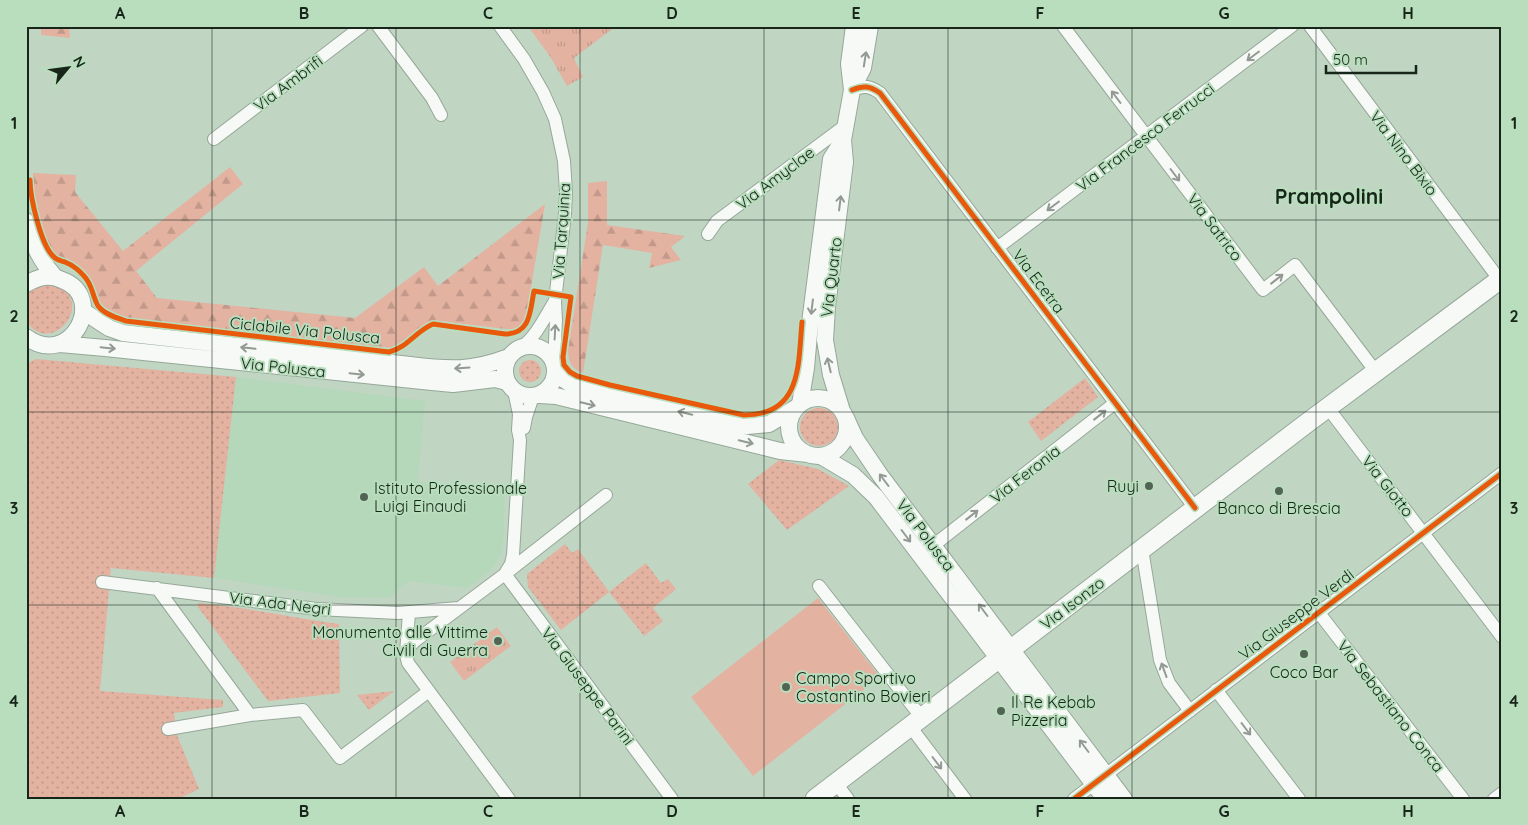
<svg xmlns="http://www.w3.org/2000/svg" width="1528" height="825" font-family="Quicksand,sans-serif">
<defs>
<pattern id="grass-dots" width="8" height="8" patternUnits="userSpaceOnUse" patternTransform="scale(1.25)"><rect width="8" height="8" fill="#e3b2a1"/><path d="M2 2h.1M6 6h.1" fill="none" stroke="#c2998a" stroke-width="1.8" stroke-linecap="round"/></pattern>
<pattern id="forest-firs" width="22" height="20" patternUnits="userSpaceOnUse" patternTransform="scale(1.25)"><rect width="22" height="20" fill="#e3b2a1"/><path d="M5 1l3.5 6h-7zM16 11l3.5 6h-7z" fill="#c2998a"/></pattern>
<pattern id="park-tufts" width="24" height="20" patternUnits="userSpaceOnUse" patternTransform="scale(1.25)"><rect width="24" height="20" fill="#e3b2a1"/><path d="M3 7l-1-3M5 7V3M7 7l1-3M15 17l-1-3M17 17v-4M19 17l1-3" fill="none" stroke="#c2998a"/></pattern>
</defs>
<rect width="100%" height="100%" fill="#c0d6c3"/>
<path fill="#b5d7ba" d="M236 377 425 401 418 482 505 486 503 547 497 562 489 572 467 588 409 581 389 598 342 597 214 578Z"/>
<path fill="url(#grass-dots)" d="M50 284C101 297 52 360 26 321V296L34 287Z
M36 359 236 377 214 578 111 568 100 691 223 700V707L174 713 177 735 199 789 178 799H26V364Z
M519 371a11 11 0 1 1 22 0a11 11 0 1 1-22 0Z
M1085 378 1098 397 1041 441 1028 422Z
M800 427a19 19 0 1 1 38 0a19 19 0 1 1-38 0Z
M779 460 818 469 849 486 787 530 748 484Z
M565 544 572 553 578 549 609 592 646 563 661 583 668 579 676 589 653 608 663 621 644 636 609 592 561 630 528 587 527 574Z
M198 603C246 607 292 618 339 624L340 693 268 701 198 607Z
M394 691 369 710 357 695Z"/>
<path fill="url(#forest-firs)" d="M41 26H69L70 38 41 35Z
M230 167 243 184 136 271 157 298 355 318 424 267 438 286 545 204 526 317C523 324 522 328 515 330L439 321C419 323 409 343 390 348L125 318 101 305 94 285 89 278 78 266 58 258 50 248 44 232 33 189V173L76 175 75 192 123 251Z
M607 181V225L685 236 671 247 681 260 649 268 652 253 603 245 583 373C572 369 569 363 568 351L588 223V183Z"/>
<path fill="url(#park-tufts)" d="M528 26H616L574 58 583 77 567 86 551 58Z
M497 627 511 646 464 681 450 662Z"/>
<path fill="#e3b2a1" d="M818 598 880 677 753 776 691 697Z"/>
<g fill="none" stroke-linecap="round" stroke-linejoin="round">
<defs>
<path id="minor" d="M378 26 432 98 441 115
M500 26 524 59 543 92 555 119 564 161 566 192 565 214 555 301 556 320 554 362
M1063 26 1263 290 1295 265 1376 372
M1310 26 1502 283
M852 90C864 85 870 86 880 93L1195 508
M214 139 362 26
M708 234 717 221 846 125
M997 248 1292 26
M522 347C537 335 545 317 555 301
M1328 408 1502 637
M524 428 526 417 533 396
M934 545 1115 403
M1142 549 1160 660 1169 683 1190 711
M506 572 511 564 513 555 520 440 518 430 519 414 514 391
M505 574 672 799
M102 582 317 609 398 613 458 608
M819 586 922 718
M157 588 250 715
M1319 613 1463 799
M406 653 409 613
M1216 690 1299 799
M910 726 965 799
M168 729 250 715 303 710 340 758 429 691
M836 783 848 799
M509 799 408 663 406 655 410 646 415 641 505 574 606 495
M1074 799 1502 473
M1494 799 1502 793"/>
<path id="tertiary" d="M852 90 849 64 854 26
M26 221C33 244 39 259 55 277
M26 284C38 277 49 274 62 280 108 297 71 370 26 337
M83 311 109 328 123 333 410 365C450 370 472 371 509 357
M60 344 105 348 432 382 453 384 495 379 507 382
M505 371a25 25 0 1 1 50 0a25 25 0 1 1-50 0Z
M555 374 574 386 721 422 747 426 769 424 797 407
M540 395 556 396 780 451 808 454
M789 427a29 29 0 1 1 58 0a29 29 0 1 1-58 0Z
M800 404 806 368 810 323 831 159 843 140
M842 411 831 375 825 340 827 307 845 162 843 140 852 90 863 68 870 26
M846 418 855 438 880 475 1124 799
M821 456 853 475 876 497 1105 799"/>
<path id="secondary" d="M815 799 1307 423 1502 278"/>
</defs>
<use href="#minor" stroke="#96a799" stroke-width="14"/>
<use href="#tertiary" stroke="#96a799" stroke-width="18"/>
<use href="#secondary" stroke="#96a799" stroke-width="21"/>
<use href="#minor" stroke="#f6f9f6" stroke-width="12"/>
<use href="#tertiary" stroke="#f6f9f6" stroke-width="16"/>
<use href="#secondary" stroke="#f6f9f6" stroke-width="19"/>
<defs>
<path id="cycleway" d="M852 90C864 85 870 86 880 93L1195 508
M26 180H30C30 197 41 246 54 257 57 260 61 261 65 262 72 265 79 270 84 276 92 284 92 294 97 304 101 313 117 318 126 321L389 352C407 348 416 331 433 324L505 334C531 334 530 311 534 291L571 297 563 357 564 365 570 372 577 376 610 385 744 415C802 415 798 365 802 322
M1074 799 1502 473"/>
</defs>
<use href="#cycleway" stroke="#b8debd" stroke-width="8"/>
<use href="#cycleway" stroke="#e8590c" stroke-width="5"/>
</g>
<defs><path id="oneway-shaft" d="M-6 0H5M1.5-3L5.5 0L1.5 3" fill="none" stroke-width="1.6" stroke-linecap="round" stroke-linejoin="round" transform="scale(1.25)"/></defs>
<g stroke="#929a93">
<use href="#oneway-shaft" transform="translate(1253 56) rotate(143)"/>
<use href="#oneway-shaft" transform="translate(865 59) rotate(-81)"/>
<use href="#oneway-shaft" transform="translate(1116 97) rotate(-127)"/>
<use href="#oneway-shaft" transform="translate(1175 175) rotate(53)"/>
<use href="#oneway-shaft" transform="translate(840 203) rotate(-83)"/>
<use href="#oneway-shaft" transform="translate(1053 206) rotate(143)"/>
<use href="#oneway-shaft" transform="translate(1277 279) rotate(-38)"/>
<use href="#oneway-shaft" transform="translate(812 307) rotate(97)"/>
<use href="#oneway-shaft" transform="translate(555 332) rotate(-87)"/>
<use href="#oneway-shaft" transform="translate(108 348) rotate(6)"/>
<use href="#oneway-shaft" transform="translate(248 348) rotate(-174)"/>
<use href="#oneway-shaft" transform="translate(829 365) rotate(-103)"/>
<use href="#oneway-shaft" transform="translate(462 368) rotate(176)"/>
<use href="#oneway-shaft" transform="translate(357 374) rotate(6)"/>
<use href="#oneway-shaft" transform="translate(588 404) rotate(14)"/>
<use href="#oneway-shaft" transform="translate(685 413) rotate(-166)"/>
<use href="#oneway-shaft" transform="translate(1100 415) rotate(-38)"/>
<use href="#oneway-shaft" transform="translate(746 442) rotate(14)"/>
<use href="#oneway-shaft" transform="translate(884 480) rotate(-127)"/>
<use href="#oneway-shaft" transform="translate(972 515) rotate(-38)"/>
<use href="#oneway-shaft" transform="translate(906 536) rotate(53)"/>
<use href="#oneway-shaft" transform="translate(983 610) rotate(-127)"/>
<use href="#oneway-shaft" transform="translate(1164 670) rotate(-110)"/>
<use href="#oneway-shaft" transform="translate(1246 729) rotate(53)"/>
<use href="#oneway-shaft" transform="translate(1084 746) rotate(-127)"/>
<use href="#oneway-shaft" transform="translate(937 763) rotate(53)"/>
</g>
<path fill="none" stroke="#172619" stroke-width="1" stroke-opacity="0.55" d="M212 26V799M396 26V799M580 26V799M764 26V799M948 26V799M1132 26V799M1316 26V799M26 220H1502M26 412H1502M26 605H1502"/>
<g fill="#526454" stroke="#b8debd" stroke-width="2">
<circle cx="1149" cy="486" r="5"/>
<circle cx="1279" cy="491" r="5"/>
<circle cx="364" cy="497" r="5"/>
<circle cx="498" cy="641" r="5"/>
<circle cx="1304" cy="654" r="5"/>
<circle cx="786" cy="687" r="5"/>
<circle cx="1001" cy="711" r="5"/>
</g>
<g text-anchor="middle" stroke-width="4" stroke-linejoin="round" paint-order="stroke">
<g font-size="16" fill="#172619" stroke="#b8debd">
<text transform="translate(288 83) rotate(-37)" y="6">Via Ambrifi</text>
<text transform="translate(1145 137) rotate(-37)" y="6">Via Francesco Ferrucci</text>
<text transform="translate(1404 153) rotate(53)" y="6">Via Nino Bixio</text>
<text transform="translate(775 178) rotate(-37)" y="6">Via Amyclae</text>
<text transform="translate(1215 227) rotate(53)" y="6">Via Satrico</text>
<text transform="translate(561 231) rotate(-86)" y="6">Via Tarquinia</text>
<text transform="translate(831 277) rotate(-83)" y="6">Via Quarto</text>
<text transform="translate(1039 281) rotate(53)" y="6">Via Ecetra</text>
<text transform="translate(305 330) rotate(6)" y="6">Ciclabile Via Polusca</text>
<text transform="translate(283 367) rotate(6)" y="6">Via Polusca</text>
<text transform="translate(1025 474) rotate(-38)" y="6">Via Feronia</text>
<text transform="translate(1388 486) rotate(52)" y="6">Via Giotto</text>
<text transform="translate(926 535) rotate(53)" y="6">Via Polusca</text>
<text transform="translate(280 603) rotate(7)" y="6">Via Ada Negri</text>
<text transform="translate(1072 603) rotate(-37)" y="6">Via Isonzo</text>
<text transform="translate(1296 614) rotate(-37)" y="6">Via Giuseppe Verdi</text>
<text transform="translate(588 686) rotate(53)" y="6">Via Giuseppe Parini</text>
<text transform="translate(1391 706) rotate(52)" y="6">Via Sebastiano Conca</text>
</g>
<g font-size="16" fill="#172619" stroke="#b8debd" text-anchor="start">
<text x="1139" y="492" text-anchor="end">Ruyi</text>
<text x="374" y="494">Istituto Professionale<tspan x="374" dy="18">Luigi Einaudi</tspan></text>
<text x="1279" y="514" text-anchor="middle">Banco di Brescia</text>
<text x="488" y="638" text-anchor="end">Monumento alle Vittime<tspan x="488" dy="18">Civili di Guerra</tspan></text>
<text x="1304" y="678" text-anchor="middle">Coco Bar</text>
<text x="796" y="684">Campo Sportivo<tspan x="796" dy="18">Costantino Bovieri</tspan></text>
<text x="1011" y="708">Il Re Kebab<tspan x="1011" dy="18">Pizzeria</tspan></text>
</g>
<g font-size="21" font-weight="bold" fill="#172619" stroke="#b8debd">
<text x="1329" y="204">Prampolini</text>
</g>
</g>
<rect width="1528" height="825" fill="none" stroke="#b8debd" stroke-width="55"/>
<g transform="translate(68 68) rotate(61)" stroke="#b8debd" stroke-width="4" paint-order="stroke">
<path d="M0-4L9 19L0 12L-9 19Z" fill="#172619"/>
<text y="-8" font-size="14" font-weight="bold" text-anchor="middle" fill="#172619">N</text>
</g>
<path d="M1326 65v8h90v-8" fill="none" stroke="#172619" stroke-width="2.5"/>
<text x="1333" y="65" font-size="15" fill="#172619" stroke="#b8debd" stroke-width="4" paint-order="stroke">50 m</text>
<rect x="28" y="28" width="1472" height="770" fill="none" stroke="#172619" stroke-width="2"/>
<g font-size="16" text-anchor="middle" font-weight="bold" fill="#172619">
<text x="120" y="19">A</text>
<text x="304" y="19">B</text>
<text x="488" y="19">C</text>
<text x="672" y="19">D</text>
<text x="856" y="19">E</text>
<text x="1040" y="19">F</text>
<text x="1224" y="19">G</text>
<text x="1408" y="19">H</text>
<text x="14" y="129">1</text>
<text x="1514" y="129">1</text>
<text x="14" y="322">2</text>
<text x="1514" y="322">2</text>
<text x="14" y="514">3</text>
<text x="1514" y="514">3</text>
<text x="14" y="707">4</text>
<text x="1514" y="707">4</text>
<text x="120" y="817">A</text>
<text x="304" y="817">B</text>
<text x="488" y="817">C</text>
<text x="672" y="817">D</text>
<text x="856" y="817">E</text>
<text x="1040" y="817">F</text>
<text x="1224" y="817">G</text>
<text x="1408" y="817">H</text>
</g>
</svg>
